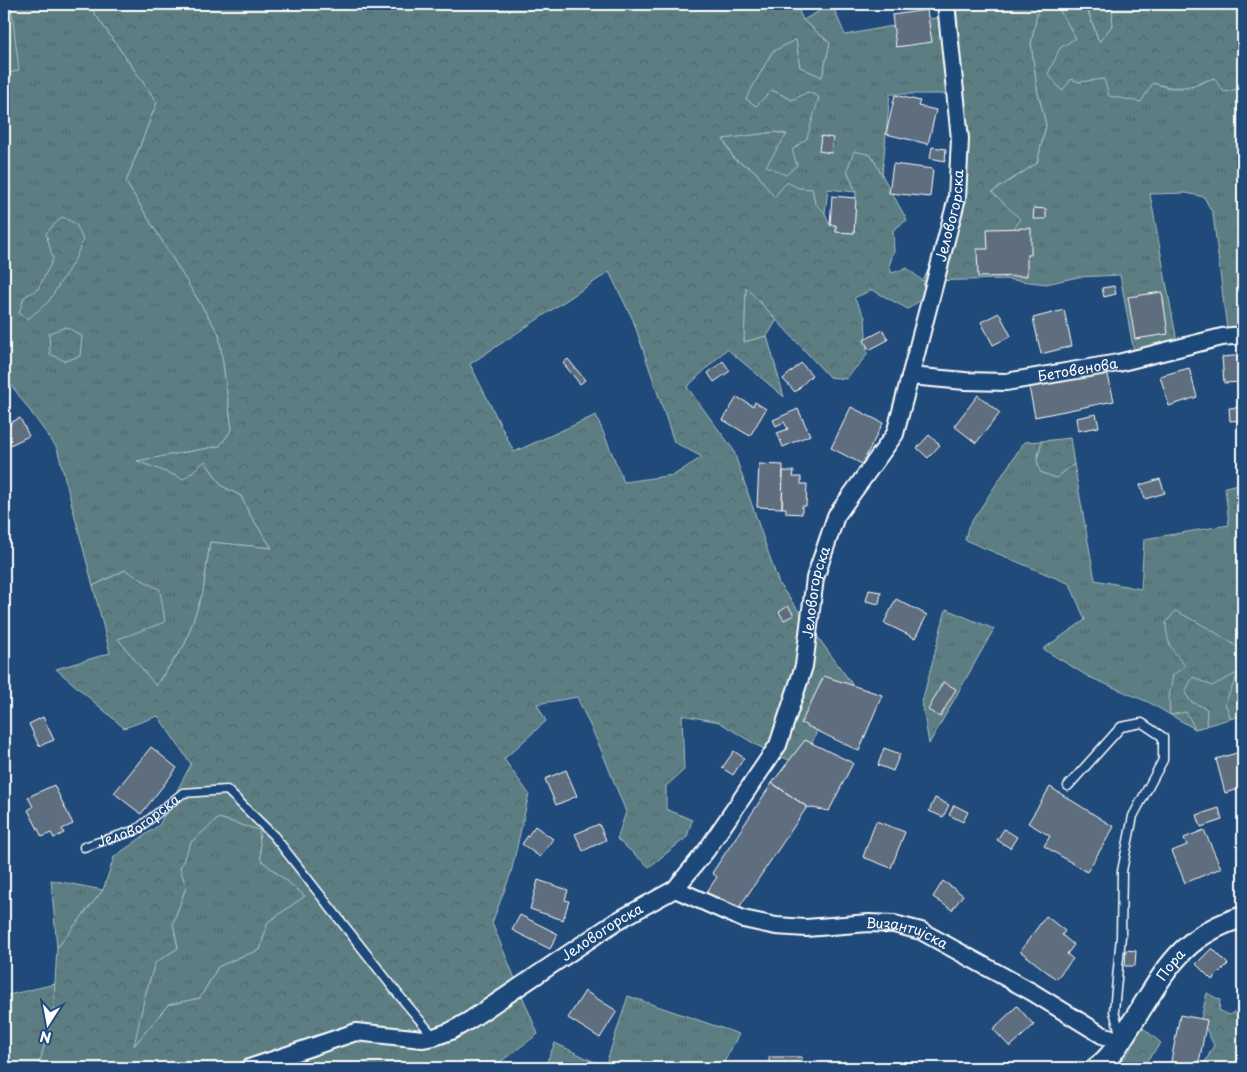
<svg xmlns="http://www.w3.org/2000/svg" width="1247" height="1072" font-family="'Playpen Sans',sans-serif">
<defs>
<pattern id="grass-tufts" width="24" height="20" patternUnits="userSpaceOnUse" patternTransform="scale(1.25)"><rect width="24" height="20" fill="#5b7e83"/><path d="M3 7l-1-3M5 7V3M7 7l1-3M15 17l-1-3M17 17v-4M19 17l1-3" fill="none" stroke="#546568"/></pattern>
<pattern id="forest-crowns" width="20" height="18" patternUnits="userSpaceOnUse" patternTransform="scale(1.25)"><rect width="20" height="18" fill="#5b7e83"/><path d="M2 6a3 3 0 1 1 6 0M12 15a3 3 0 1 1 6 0" fill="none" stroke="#546568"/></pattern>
</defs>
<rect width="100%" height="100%" fill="#1f4a7a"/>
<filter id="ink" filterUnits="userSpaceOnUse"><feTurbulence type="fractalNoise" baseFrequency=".02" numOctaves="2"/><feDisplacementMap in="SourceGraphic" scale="10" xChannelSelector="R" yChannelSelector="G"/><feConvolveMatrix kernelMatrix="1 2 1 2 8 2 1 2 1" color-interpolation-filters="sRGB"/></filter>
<g filter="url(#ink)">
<path fill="url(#grass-tufts)" stroke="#adbec1" d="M4 4H88L157 102 126 182 219 334 232 429 220 446 138 461H205L222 486 241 496 249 513 272 548 210 542 203 592 185 644 155 686 118 639 125 570 93 586 57 448 4 375Z
M832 4 845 35 940 17 949 94H890L882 176 871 155 847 170 856 192 828 189 825 213 815 203 812 189 798 188 774 198 755 171 734 159 723 139 775 132 787 135 792 150 807 138 808 92 792 100 772 90 756 106 745 99 772 52 796 39 800 67 822 77 830 43 803 20Z
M1039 4H1056L1076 38 1062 90 1071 79 1080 82 1105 78 1153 83 1169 88H1189L1214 78 1239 89 1243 81V329L1227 330 1213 214 1204 197 1186 193 1150 194 1177 342 1134 353 1120 275 1078 277 1046 284 1005 279 996 260 992 192 1037 163 1046 125 1037 89 1031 44Z
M1086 4H1113L1112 26 1099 42Z
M746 286 777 320 767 336 744 342Z
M1042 441 1037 459 1056 478 1074 464 1095 580 1141 589 1144 539 1229 525 1225 487 1243 483V715L1195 729 1148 702 1089 677 1043 649 1085 620 1070 584 965 540 968 527 1024 442Z
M946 609 994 629 929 744 922 702Z
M219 818 260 830 261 860 305 896 268 922 260 950 240 957 218 967 200 998 168 1005 133 1047 145 995 155 962 178 948 173 923 186 887 180 868 191 842Z
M51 880 103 890 57 948Z
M55 984 53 1015 38 1068H4V996Z
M628 996 739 1034 721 1068 605 1067Z"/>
<path fill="url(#forest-crowns)" stroke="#adbec1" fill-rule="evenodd" d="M4 4H11L19 70 4 75Z
M88 4H796L803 20 830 43 822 77 800 67 796 39 772 52 746 99 756 106 772 90 792 100 808 92 819 97 807 138 792 150 797 165 786 175 766 166 787 134 775 132 723 139 734 159 755 171 774 197 787 182 798 188 812 189 815 203 825 213 830 225H836V232L854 233 856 192 847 170 854 151 871 155 907 220 893 230 894 251 889 266 892 273 907 268 923 281 966 187 960 44 956 4H1039L1031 44 1037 89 1046 125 1037 163 992 192 1020 219 996 260 1005 279 924 281 923 298 908 309 872 290 854 298 865 317 867 355 846 379 829 377 746 287 744 342 767 336 784 397 727 349 687 387 733 449 779 584 852 684 825 713 802 766 756 745 719 722 682 715 684 770 666 786V809L692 820 687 837 649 867 617 839 626 812 602 752 577 697 537 704 546 721 504 759 529 794 511 873 492 923 538 1034 496 1065 497 1068H38L53 1015 57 948 103 890 114 857 159 825 191 764 158 716 124 728 56 669 110 653 93 586 125 570 160 590 165 622 118 639 156 686 185 644 203 592 210 542 272 548 249 513 241 496 222 486 205 461 184 479 137 461 220 446 232 429 219 334 126 182 157 102ZM609 272 633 320 674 442 702 457 674 475 624 482 596 415 514 452 470 364ZM219 818 259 830 261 860 305 896 268 922 260 950 240 957 218 967 200 998 168 1005 134 1046 145 995 155 963 178 948 173 923 186 887 180 868 191 842Z
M1056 4H1066L1087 9 1099 42 1112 26 1113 4H1243V81L1239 89 1224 92 1214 78C1189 87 1180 91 1153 83L1141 102 1109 96 1104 79 1080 82 1071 79 1062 91 1048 74 1060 48 1076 38Z
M62 217 76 224 83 240 75 259 49 301 28 319 19 314 24 297 38 289 53 259 46 233Z
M66 327 82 336 80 356 65 361 50 354 49 333Z
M1070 438 1074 464 1056 478 1040 472 1037 460 1042 441Z
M1175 611C1199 622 1221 635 1243 651L1238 659 1243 665V715L1231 719 1225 703 1239 672 1212 686 1193 677 1185 692 1190 701 1207 709 1206 726 1195 729 1186 712 1170 715 1169 698 1173 675 1185 666C1172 649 1167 646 1166 623Z
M1207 993 1220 1000 1219 1010 1229 1015 1243 1007V1058L1236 1068H1202L1214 1045 1201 1019Z
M1142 1027 1161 1043 1141 1068H1115L1127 1055Z
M555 1043 605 1067 670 1068H544Z"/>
<path fill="#5f6e7f" stroke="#fff" d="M927 10 932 42 896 47 892 15Z
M895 95 920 101 918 106 936 110 928 144 886 134Z
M821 136 833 138 831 153 819 151Z
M932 147 946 149 945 161 930 158Z
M893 164 933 169 930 197 889 193Z
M832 196 856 198 854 233 836 232V225H830Z
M1034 208 1046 209V219H1033Z
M1031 228V255H1027V276L978 277 977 249H988L987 229Z
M1114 286 1116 294 1104 297 1102 288Z
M1162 292 1168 334 1135 339 1128 297Z
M1064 310 1072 346 1041 354 1033 318Z
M999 313 1011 336 993 345 981 322Z
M883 330 888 340 869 350 864 340Z
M1243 355V382L1224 383 1222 357Z
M568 359 585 380 580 384 563 363Z
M723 361 730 371 714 382 708 373Z
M801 363 812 375 795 392 783 379Z
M1189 368 1197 397 1169 406 1160 376Z
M1107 371 1114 401 1035 417 1029 387Z
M978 395 1000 413 976 443 954 426Z
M737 397 753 406 755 402 766 409 750 436 723 420Z
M851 407 883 423 862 464 831 448Z
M1243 407V420L1230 421 1229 408Z
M798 409 810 435 783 447 777 433 788 429 784 422 776 426 773 420Z
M1096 414 1099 427 1078 431 1076 418Z
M20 418 29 436 8 446 4 437V426Z
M929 435 940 445 928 458 917 448Z
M759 464 783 465 782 508 757 507Z
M783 471H794L793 477H801V484H807L806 506H802V514L786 513V508H782Z
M1160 479 1165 493 1145 499 1140 485Z
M869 590 881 592 879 604 866 601Z
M896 599 927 615 915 638 884 623Z
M788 606 794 615 784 620 779 612Z
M824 676 882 695 859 751 801 723Z
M943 682 956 689 940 717 928 710Z
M43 717 54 740 39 746 29 724Z
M805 740 853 763 829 811 807 807 772 783Z
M151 747 177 768 141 814 114 793Z
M884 748 900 754 893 771 878 765Z
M734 751 744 758 733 775 722 768Z
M1240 752 1243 764V788L1225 793 1216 759Z
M566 770 577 796 556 805 545 779Z
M772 783 807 807 738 909 702 899 717 877 712 873Z
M54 785 73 824 62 829 64 833 54 838 51 833 42 837 28 810 33 807 28 797Z
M1050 787 1114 827 1087 872 1044 846 1050 836 1028 823Z
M935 798 949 805 943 817 929 811Z
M954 805 968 812 963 822 949 815Z
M1219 808 1222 820 1201 827 1197 815Z
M876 821 905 832 891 868 863 857Z
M599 824 606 840 583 851 575 834Z
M535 826 553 839 540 857 522 844Z
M1004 829 1017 837 1010 848 997 840Z
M1204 830 1221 868 1185 883 1172 851 1187 845 1184 838Z
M538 880 568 890 565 900 569 901 563 920 530 909Z
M943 881 963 895 952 910 933 897Z
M520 915 558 934 550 949 512 930Z
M1046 916 1065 931 1062 935 1074 945 1067 954 1073 959 1056 979 1020 951Z
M1212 948 1228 964 1212 980 1196 964Z
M1126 950 1136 951 1135 966H1125Z
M585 991 617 1011 600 1038 568 1018Z
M1017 1006 1034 1025 1010 1047 993 1029Z
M1180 1015 1207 1020 1198 1068H1182L1170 1066Z
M769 1057H802V1068H770Z"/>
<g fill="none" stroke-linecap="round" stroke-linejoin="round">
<defs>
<g id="service">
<path d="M1068 786 1121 727 1142 723 1163 737V760L1133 816 1122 871 1121 936 1114 1011 1121 1037"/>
<path id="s1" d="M84 847 136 830 183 793 227 790 274 836 398 994 434 1037"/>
</g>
<g id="minor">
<path id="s2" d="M910 376 965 381 1006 382 1118 363 1222 337 1243 335"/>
<path id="s3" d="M675 889 743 919 776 926 806 928 869 923 894 924 921 931 1032 992 1102 1035 1115 1039H1121"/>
<path id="s4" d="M249 1068 356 1032 423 1039 434 1037 451 1031 470 1020 617 921 675 889 706 851 778 745 804 666 815 578 836 516 895 434 957 198 960 139 946 4"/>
</g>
<g id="tertiary">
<path id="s5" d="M1096 1068C1110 1059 1119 1043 1128 1029 1163 977 1177 936 1243 917"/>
</g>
</defs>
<use href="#service" stroke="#fff" stroke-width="11"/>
<use href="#minor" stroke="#fff" stroke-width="20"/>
<use href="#tertiary" stroke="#fff" stroke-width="24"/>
<use href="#service" stroke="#1f4a7a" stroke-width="8"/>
<use href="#minor" stroke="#1f4a7a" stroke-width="16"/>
<use href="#tertiary" stroke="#1f4a7a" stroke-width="20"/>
</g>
</g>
<g text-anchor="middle" stroke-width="4.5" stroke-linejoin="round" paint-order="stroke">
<g font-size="14" fill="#fff" stroke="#1f4a7a">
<text dy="5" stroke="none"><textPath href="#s4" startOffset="1216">Јеловогорска</textPath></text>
<text dy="5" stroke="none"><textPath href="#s2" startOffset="169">Бетовенова</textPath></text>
<text dy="5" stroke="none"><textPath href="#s4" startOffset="810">Јеловогорска</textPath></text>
<text dy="5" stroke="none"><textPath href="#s1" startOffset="61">Јеловогорска</textPath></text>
<text dy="5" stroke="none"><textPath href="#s4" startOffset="390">Јеловогорска</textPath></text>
<text dy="5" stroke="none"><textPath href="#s3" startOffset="241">Византијска</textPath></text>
<text dy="5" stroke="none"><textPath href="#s5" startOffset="128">Пора</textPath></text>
</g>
</g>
<rect width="1247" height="1072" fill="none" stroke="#1f4a7a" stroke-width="20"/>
<rect x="10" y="10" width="1227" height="1052" fill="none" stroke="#fff" stroke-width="2" filter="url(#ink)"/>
<g transform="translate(48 1024) rotate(191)" stroke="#1f4a7a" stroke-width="4" paint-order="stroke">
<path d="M0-4L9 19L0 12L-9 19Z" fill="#ffffff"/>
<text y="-8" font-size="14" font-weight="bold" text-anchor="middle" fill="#ffffff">N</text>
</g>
</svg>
